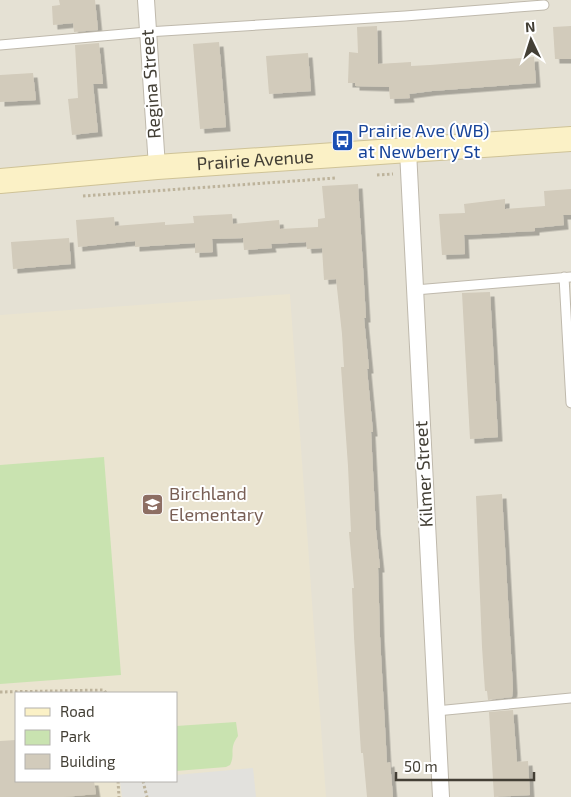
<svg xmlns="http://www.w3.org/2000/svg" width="571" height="797" font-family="'Exo 2',sans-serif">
<defs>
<filter id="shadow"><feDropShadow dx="4.5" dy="4.5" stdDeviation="0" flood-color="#0004"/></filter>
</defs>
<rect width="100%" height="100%" fill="#f1eee5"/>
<path fill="#e5e1d4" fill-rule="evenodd" d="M0 0H571V797H0ZM16 693H176V781H16Z"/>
<path fill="#eae4d0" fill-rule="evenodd" d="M290 294 326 797H0V315ZM16 693H176V781H16Z"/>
<path fill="#c9e3b0" d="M104 457 121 675 0 684V465Z
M236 722 238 736C228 750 236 753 230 765L226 767 176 771V726Z"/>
<path fill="#e2e1dd" d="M253 768 256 797H122L120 781H176V775Z"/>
<path fill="#d2cbbb" filter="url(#shadow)" d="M59 0H95L98 30 74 32 73 23 53 25 52 6 60 5Z
M377 26 378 64 411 62V66L430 65 534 57 536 83 432 91 409 94 410 98 390 99 389 87 355 86V83H348L349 52 358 53 357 27Z
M571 26V59H555L553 27Z
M219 42 226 127 200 129 193 44Z
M99 43 103 84H93L98 132 72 135 68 99 78 98 75 45Z
M308 53 311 91 269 94 266 56Z
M33 73 36 100 0 102V75Z
M358 184 366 318H364L369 369H367L373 432H371L376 530 380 568H378L380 637 387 763 390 762 393 797H367L363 753H361L354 637 352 588H354L349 532H351L348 466 341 367H344L342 334 336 279 324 280 322 248 307 249 306 242 271 244 272 248 244 250 243 238 212 239 213 252 195 253V243L135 247V241L78 247 76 220 114 217 115 226 165 222V225L194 223 193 216 232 214 233 224 279 220 280 229 318 227V219L325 218 322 186Z
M571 189V215H563L564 225 535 228V231L464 235 465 254 442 255 439 214 465 213 464 204 505 199V209L545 206 544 191Z
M69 238 71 264 13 269 11 242Z
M490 292 498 437 470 439 462 293Z
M502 494 513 689 512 697 488 700 487 691H485L482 647 476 496Z
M513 710 517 762 528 761 530 795 494 797 489 712Z
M16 740V781H94L96 794 64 797H0V741Z"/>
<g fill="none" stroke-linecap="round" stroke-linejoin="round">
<defs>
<path id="lane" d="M0 45 147 32 405 16 544 5
M564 277 571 403
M415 290 571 277
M436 711 571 698"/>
<path id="street" d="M146 0 157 167
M408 151 441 797"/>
<g id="secondary">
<path id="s1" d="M0 181 157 167 571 139"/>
</g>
</defs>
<use href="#lane" stroke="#bfb9ac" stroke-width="11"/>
<use href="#street" stroke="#bfb9ac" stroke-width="18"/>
<use href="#secondary" stroke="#cfc397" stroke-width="26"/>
<path stroke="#bdb39b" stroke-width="3" stroke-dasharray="2.5 2.5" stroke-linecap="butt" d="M377 175 393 174
M83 196 336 178
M0 692 104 690 106 693
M118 781 119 797
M143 781 147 797"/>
<use href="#lane" stroke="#fff" stroke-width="9"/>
<use href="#street" stroke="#fff" stroke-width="16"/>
<use href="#secondary" stroke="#fbf1c6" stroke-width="24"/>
</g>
<defs>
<symbol id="bus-square" viewBox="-11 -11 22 22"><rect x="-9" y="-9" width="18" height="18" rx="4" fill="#1a4fb4" stroke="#fff"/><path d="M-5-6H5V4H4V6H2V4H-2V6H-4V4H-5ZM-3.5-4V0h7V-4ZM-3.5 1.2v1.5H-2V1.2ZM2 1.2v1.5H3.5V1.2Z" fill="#fff"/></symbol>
<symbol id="school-square" viewBox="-11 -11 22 22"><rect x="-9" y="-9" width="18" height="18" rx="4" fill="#8d6e63" stroke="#fff"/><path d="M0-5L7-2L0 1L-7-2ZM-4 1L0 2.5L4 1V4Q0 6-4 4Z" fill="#fff"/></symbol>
</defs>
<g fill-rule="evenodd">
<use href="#bus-square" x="330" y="128" width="25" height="25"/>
<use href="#school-square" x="140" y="492" width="25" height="25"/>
</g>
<g text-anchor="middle" stroke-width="4" stroke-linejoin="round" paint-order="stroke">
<g font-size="18" fill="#433f35" stroke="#fff">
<text transform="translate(151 84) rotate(-94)" y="6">Regina Street</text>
<text dy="6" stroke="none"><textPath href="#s1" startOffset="256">Prairie Avenue</textPath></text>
<text transform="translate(424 474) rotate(-93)" y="6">Kilmer Street</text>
</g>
<g font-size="18" fill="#164399" stroke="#fff" text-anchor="start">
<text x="358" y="137">Prairie Ave (WB)<tspan x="358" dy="21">at Newberry St</tspan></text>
</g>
<g font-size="18" fill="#785e54" stroke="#fff" text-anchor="start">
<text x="169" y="500">Birchland<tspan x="169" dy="21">Elementary</tspan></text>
</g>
</g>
<rect x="15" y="692" width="162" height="90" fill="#ffffff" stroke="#b4b2ae"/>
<rect x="25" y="708" width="25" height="8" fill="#fbf1c6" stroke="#b4b2ae"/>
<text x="60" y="717" font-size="15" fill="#433f35">Road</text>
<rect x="25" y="730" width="25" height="15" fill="#c9e3b0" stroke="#b4b2ae"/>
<text x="60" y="742" font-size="15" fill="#433f35">Park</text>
<rect x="25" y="754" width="25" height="15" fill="#d2cbbb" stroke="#b4b2ae"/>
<text x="60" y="767" font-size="15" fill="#433f35">Building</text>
<g transform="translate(531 40) rotate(356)" stroke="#ffffff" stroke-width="4" paint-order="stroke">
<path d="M0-4L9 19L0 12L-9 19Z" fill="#433f35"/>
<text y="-8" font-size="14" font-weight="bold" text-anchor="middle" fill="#433f35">N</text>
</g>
<path d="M396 772v8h138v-8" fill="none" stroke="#433f35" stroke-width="2.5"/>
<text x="404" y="772" font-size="15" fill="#433f35" stroke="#ffffff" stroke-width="4" paint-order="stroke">50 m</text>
</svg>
